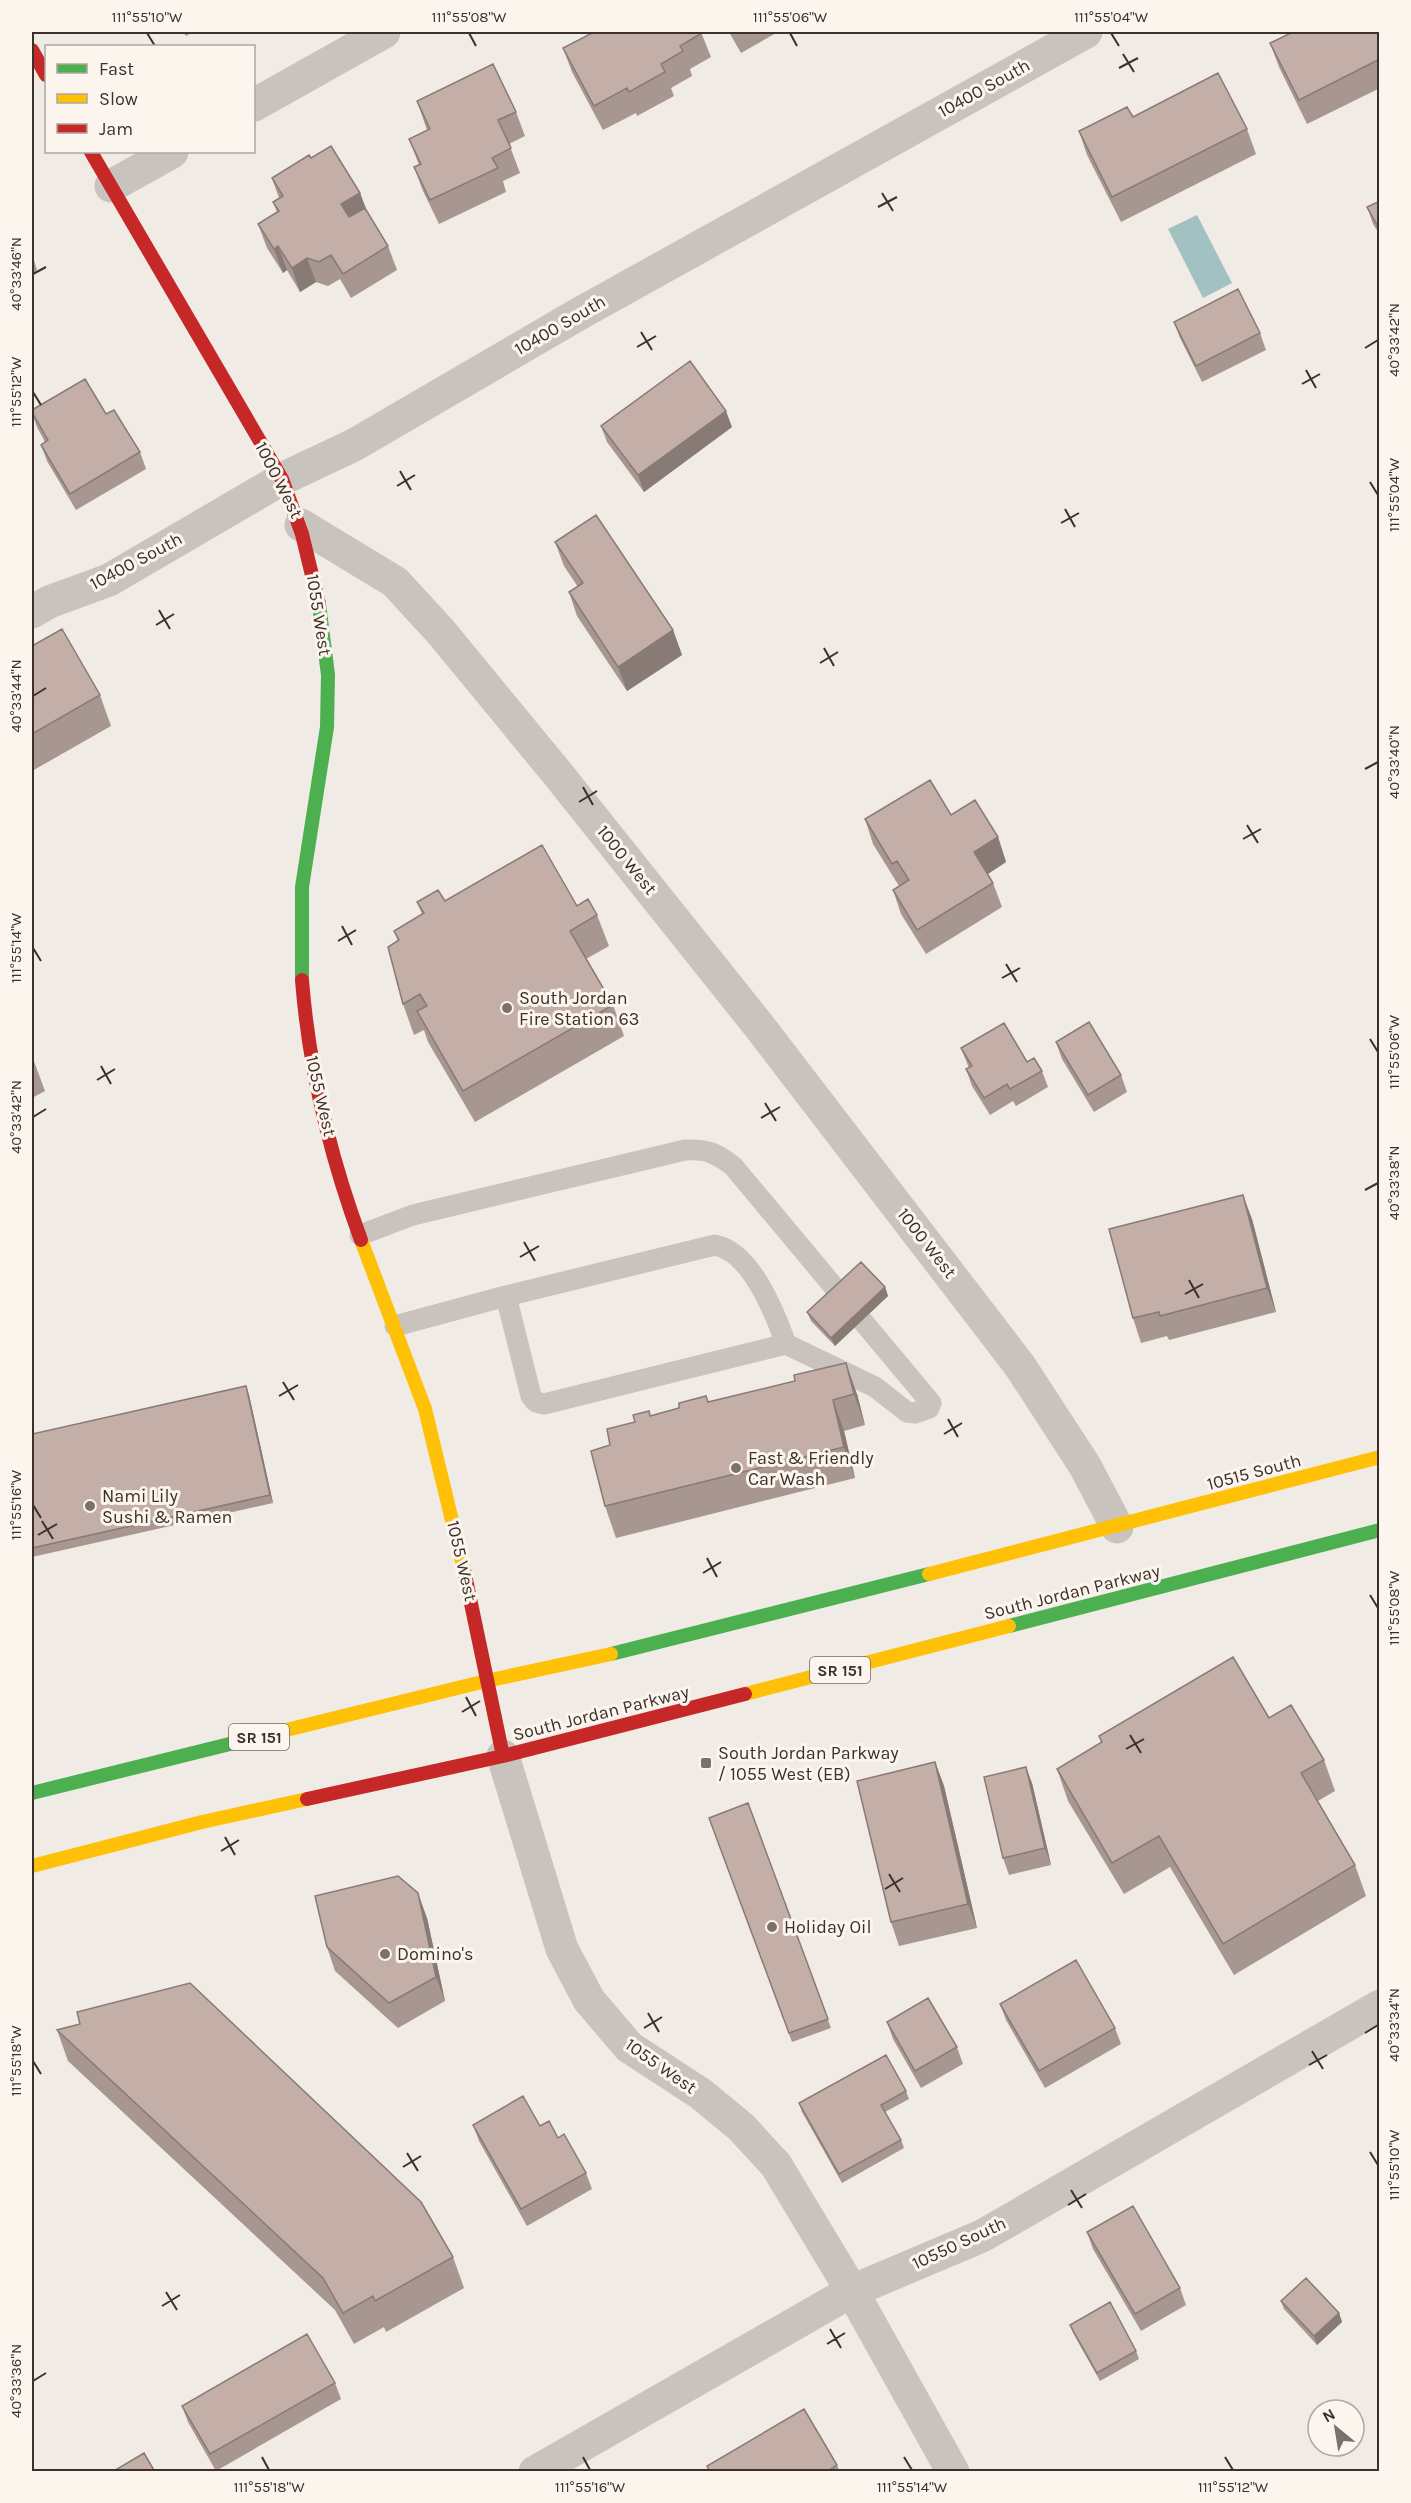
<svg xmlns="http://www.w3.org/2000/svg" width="1411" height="2503" font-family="Karla,sans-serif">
<rect width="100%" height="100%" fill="#f0ebe5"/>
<path fill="#a1c2c1" d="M1197 215 1232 283 1203 298 1168 229Z"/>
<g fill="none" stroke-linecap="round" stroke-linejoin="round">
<path stroke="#c9c3be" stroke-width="21" d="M360 1235 413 1215 685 1150C707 1149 716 1153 733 1166L931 1403 929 1408 915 1413 907 1412 875 1387 786 1344 544 1404 536 1402 531 1396 506 1296 395 1326
M506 1296 715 1245C751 1252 775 1313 786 1344"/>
<path stroke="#c9c3be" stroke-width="33" d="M254 105 384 32
M111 186 172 152
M301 525 395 582 441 632 557 773 759 1026 1020 1366 1085 1466 1117 1527
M32 612 49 602 109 580 282 479 354 445 577 315 1086 32
M503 1756 562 1949 589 2000 629 2047 701 2094 741 2127 776 2165 852 2291 953 2472
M535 2472 852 2291 982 2236 1380 2006"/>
<path stroke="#4caf50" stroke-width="14" d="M302 980V887L327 727 328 675 319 604
M1009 1626 1380 1530
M611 1654 929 1574
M32 1793 274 1733"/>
<path stroke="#ffc107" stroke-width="14" d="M361 1240 425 1409 464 1570
M929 1574 1380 1457
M745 1694 1009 1626
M274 1733 486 1681 611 1654
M32 1866 202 1822 307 1799"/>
<path stroke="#c62828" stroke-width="14" d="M32 50 46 75
M91 152 282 479 302 534 319 604
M302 980C309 1069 330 1156 361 1240
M464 1570 503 1756
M307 1799 503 1756 745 1694"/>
</g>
<path fill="#a89690" d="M183 32H193L186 36Z
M701 32 711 57 690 69 692 76 671 88 674 96 637 116 636 113 603 130 572 72 563 48Z
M729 32H778L741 53Z
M1380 32V88L1307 124 1279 67 1270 43Z
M417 101 516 112 525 136 509 144 520 173 503 181 506 192 439 224 423 191 414 167 419 165 409 139 427 130Z
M1247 129 1256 154 1121 222 1087 155 1079 131Z
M311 158 360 193 367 211 388 246 397 270 351 298 340 279 328 286 316 282 300 292 287 270 283 273 267 248 258 224 277 212 273 202 279 198 272 178Z
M1380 201V235L1373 224 1367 207Z
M32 254 37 270 32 274Z
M1174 322 1260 333 1266 350 1202 382 1180 338Z
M32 410 106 414 140 452 146 469 76 510 47 461 41 445 45 442 37 427 32 413Z
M601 426 732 427 644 492 607 442Z
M555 542 673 630 682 655 627 691 577 616 569 592 578 587 564 566Z
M32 646 100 695 111 726 32 771Z
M951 815 998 837 1006 862 988 874 993 883 1002 907 926 954 901 914 893 890 899 886 873 844 865 819Z
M445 901 577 906 597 915 609 946 586 959 613 1005 624 1036 475 1122 428 1042 424 1030 414 1035 403 1004 398 941 394 931 422 914 417 902Z
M1056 1042 1121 1075 1127 1092 1094 1112 1062 1059Z
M961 1048 1027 1062 1042 1071 1048 1087 1016 1106 1013 1101 990 1115 972 1086 966 1069 969 1068Z
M32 1056 45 1091 32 1098Z
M1252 1219 1276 1312 1169 1340 1167 1336 1141 1343 1133 1318Z
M885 1287 888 1296 835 1346 811 1321 807 1312Z
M246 1386 249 1395 273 1503 32 1557V1434Z
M857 1394 865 1425 844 1431 855 1478 616 1538 605 1506 610 1445 635 1422 651 1416 709 1402Z
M1269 1718 1324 1760 1335 1791 1318 1801 1355 1865 1366 1896 1234 1975 1170 1867 1124 1894 1068 1801 1057 1769 1101 1743 1099 1736Z
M935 1762 944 1786 977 1928 899 1946 891 1922Z
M1032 1783 1051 1865 1009 1875 1003 1858Z
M748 1803 831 2028 792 2042 709 1818Z
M427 1918 445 2001 398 2028 335 1971 327 1947Z
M1000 2004 1115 2028 1121 2044 1045 2088 1006 2020Z
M887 2022 957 2047 963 2064 921 2088 893 2039Z
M57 2030 453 2257 464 2288 386 2332 384 2327 354 2344 335 2310 68 2061Z
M906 2091 909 2099 885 2112 901 2140 904 2148 842 2183 802 2112 799 2103Z
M473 2125 540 2126 558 2138 586 2173 592 2189 527 2226 479 2141Z
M1087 2232 1180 2288 1186 2305 1141 2331 1093 2249Z
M1281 2301 1339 2313 1342 2322 1317 2345 1284 2309Z
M1070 2325 1136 2351 1139 2359 1100 2381 1073 2333Z
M335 2383 341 2399 216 2471 188 2422 182 2406Z
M837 2465 840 2472H709L707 2466Z"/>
<path fill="#887a75" d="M360 193 369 217 350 229 341 204Z
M278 246 287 270 283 273 274 249Z
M307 258 316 282 300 292 292 268Z
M726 411 732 427 644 492 638 475Z
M673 630 682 655 627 691 618 667Z
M998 837 1006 862 983 877 974 852Z
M1243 1195 1252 1219 1276 1312 1267 1288Z
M885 1287 888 1296 835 1346 831 1338Z
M846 1363 857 1394 865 1425 854 1394Z
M246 1386 249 1395 273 1503 270 1495Z
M833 1400 844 1431 855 1478 844 1447Z
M935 1762 944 1786 977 1928 968 1904Z
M1026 1767 1032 1783 1051 1865 1045 1848Z
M418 1893 427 1918 445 2001 436 1977Z
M1339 2313 1342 2322 1317 2345 1314 2336Z"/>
<path fill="#c3afa7" stroke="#887a75" stroke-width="1.5" d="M594 32H701L702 33 680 46 683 51 661 64 665 72 629 92 627 88 594 106 563 48Z
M1293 32H1380V59L1299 100 1270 43Z
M493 64 516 112 498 120 511 148 492 158 498 168 430 200 414 167 421 164 409 139 430 129 417 101Z
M1218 73 1247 129 1112 197 1079 131 1127 107 1133 117Z
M331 146 360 193 341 204 349 217 365 208 388 246 343 274 331 255 319 262 307 258 292 268 278 246 274 249 258 224 279 211 273 202 283 196 272 178 309 155 311 158Z
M1380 201V230L1367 207Z
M1238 289 1260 333 1196 366 1174 322Z
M690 361 726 411 638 475 601 426Z
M85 379 106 414 114 410 140 452 70 494 41 445 48 440 32 412V410Z
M596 515 673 630 618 667 569 592 583 583 555 542Z
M62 629 100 695 32 734V646Z
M930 780 951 815 975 800 998 837 974 852 993 883 917 930 893 890 909 880 897 861 892 864 865 819Z
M542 845 577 906 588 899 597 915 570 931 613 1005 463 1091 417 1011 427 1006 420 994 403 1004 388 947 399 940 394 931 424 913 417 902 438 890 445 901Z
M1089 1022 1121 1075 1088 1095 1056 1042Z
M1004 1023 1027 1062 1034 1058 1042 1071 1010 1089 1007 1084 984 1098 966 1069 972 1066 961 1048Z
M1243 1195 1267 1288 1160 1316 1159 1312 1133 1318 1109 1229Z
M861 1262 885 1287 831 1338 807 1312Z
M846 1363 854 1394 833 1400 844 1447 605 1506 591 1451 610 1445 607 1429 635 1422 633 1415 649 1411 650 1416 679 1408V1403L706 1396 708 1402 795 1381 794 1375Z
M246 1386 270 1495 32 1548V1434Z
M1233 1657 1269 1718 1291 1705 1324 1760 1301 1773 1355 1865 1223 1944 1159 1836 1112 1863 1057 1769 1102 1742 1099 1736Z
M935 1762 968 1904 891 1922 857 1781Z
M1026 1767 1045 1848 1003 1858 984 1777Z
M748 1803 828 2019 789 2033 709 1818Z
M398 1876 418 1893 436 1977 389 2003 327 1947 315 1896Z
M1076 1960 1115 2028 1039 2071 1000 2004Z
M190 1983 421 2202 453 2257 375 2301 373 2296 343 2313 323 2278 57 2030 80 2024 77 2012Z
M928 1998 957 2047 915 2071 887 2022Z
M886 2055 906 2091 881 2105 901 2140 839 2174 799 2103Z
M523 2096 540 2126 549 2121 558 2138 564 2134 586 2173 521 2209 473 2125Z
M1133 2206 1180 2288 1135 2314 1087 2232Z
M1306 2278 1339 2313 1314 2336 1281 2301Z
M1110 2302 1136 2351 1097 2373 1070 2325Z
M307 2334 335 2383 210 2454 182 2406Z
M804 2409 837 2465 826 2472H710L707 2466Z
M144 2453 155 2472H112Z"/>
<path fill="none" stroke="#3b302b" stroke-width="2" d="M147 33 155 46M469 33 476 46M790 33 797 46M1111 33 1119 46M1123 54 1134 72M1119 68 1138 58M882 193 893 211M878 207 897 197M33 274 46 267M641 332 652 350M637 347 656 336M1365 348 1378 340M1306 370 1316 388M1302 384 1320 374M33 392 41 405M400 471 411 490M1370 482 1378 495M397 486 415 475M1065 509 1075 527M1061 523 1079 513M159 610 170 629M156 625 174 614M824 648 834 666M820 663 838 652M33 696 46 688M1365 769 1378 762M583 787 593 805M579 802 597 791M1247 825 1258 843M1243 839 1261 829M342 926 352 945M338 941 356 930M33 948 41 961M1006 964 1017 982M1002 978 1020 968M1370 1039 1378 1052M101 1066 111 1084M97 1080 115 1069M765 1103 776 1121M33 1117 46 1109M761 1118 780 1107M1365 1190 1378 1183M524 1242 535 1261M520 1257 539 1246M1189 1280 1199 1298M1185 1294 1203 1284M283 1382 294 1400M279 1396 298 1385M948 1419 958 1437M944 1434 962 1423M33 1505 41 1518M42 1521 53 1539M38 1535 57 1524M707 1558 717 1577M703 1573 721 1562M1370 1595 1378 1608M466 1697 476 1716M462 1712 480 1701M1130 1735 1141 1753M1126 1749 1144 1739M225 1837 235 1855M221 1851 239 1840M889 1874 900 1892M885 1889 903 1878M648 2013 659 2032M644 2028 662 2017M1365 2033 1378 2025M1312 2051 1323 2069M33 2061 41 2074M1309 2065 1327 2055M1370 2152 1378 2165M407 2153 418 2171M403 2167 421 2156M1071 2190 1082 2208M1068 2205 1086 2194M166 2292 177 2310M162 2306 180 2295M830 2329 841 2348M827 2344 845 2333M33 2381 46 2373M262 2457 269 2470M583 2457 590 2470M904 2457 912 2470M1225 2457 1233 2470"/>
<g fill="#7a716c" stroke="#fbf5ee" stroke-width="2">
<circle cx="507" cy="1008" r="6"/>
<circle cx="736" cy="1468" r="6"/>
<circle cx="90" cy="1506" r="6"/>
<rect x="700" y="1757" width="12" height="12" rx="3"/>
<circle cx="772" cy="1927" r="6"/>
<circle cx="385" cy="1954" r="6"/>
</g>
<g text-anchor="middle" stroke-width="6" stroke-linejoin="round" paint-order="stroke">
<g fill="#fbf5ee" stroke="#756b66" stroke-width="1.5">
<rect x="810" y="1657" width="60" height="26" rx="4.5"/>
<rect x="229" y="1724" width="60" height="26" rx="4.5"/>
</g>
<g font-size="16" font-weight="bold" fill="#3b302b">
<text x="840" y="1676">SR 151</text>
<text x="259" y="1743">SR 151</text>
</g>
<g font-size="18" fill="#3b302b" stroke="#fbf5ee">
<text transform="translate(984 88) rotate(-29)" y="6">10400 South</text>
<text transform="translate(560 325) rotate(-30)" y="6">10400 South</text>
<text transform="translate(279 480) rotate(63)" y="6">1000 West</text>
<text transform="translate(136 561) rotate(-28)" y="6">10400 South</text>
<text transform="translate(319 615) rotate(81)" y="6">1055 West</text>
<text transform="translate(627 860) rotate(51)" y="6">1000 West</text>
<text transform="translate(321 1096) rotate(77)" y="6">1055 West</text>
<text transform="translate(927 1243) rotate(52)" y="6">1000 West</text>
<text transform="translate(1254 1472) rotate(-15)" y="6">10515 South</text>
<text transform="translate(462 1561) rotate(77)" y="6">1055 West</text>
<text transform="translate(1072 1592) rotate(-14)" y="6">South Jordan Parkway</text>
<text transform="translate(601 1713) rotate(-14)" y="6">South Jordan Parkway</text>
<text transform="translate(661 2066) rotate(35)" y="6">1055 West</text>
<text transform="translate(959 2243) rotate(-25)" y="6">10550 South</text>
</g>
<g font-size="18" fill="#3b302b" stroke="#fbf5ee" text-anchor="start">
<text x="519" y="1004">South Jordan<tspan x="519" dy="21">Fire Station 63</tspan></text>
<text x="748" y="1464">Fast &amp; Friendly<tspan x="748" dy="21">Car Wash</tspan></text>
<text x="102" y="1502">Nami Lily<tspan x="102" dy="21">Sushi &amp; Ramen</tspan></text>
<text x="718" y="1759">South Jordan Parkway<tspan x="718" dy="21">/ 1055 West (EB)</tspan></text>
<text x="784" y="1933">Holiday Oil</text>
<text x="397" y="1960">Domino's</text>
</g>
</g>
<rect width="1411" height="2503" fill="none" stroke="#fbf5ee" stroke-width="66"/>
<rect x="45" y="45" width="210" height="108" fill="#fbf5ee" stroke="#aea6a0" stroke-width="1.5"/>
<rect x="57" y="64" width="30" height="9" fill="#4caf50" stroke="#aea6a0" stroke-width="1.5"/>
<text x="99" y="75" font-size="18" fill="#3b302b">Fast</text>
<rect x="57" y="94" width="30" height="9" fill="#ffc107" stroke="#aea6a0" stroke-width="1.5"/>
<text x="99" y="105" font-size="18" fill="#3b302b">Slow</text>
<rect x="57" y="124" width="30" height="9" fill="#c62828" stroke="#aea6a0" stroke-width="1.5"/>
<text x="99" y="135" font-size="18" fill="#3b302b">Jam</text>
<g transform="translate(1336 2428) rotate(330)"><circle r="28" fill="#fbf5ee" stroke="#aea6a0" stroke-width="1.5"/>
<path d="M0-4.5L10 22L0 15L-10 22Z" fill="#7a716c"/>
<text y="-9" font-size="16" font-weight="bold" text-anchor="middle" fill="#3b302b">N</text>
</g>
<rect x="33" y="33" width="1345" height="2437" fill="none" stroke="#3b302b" stroke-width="2"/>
<g font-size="15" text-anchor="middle" fill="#3b302b">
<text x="147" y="22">111°55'10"W</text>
<text x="469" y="22">111°55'08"W</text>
<text x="790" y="22">111°55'06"W</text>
<text x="1111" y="22">111°55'04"W</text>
<text transform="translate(16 274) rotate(-90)" y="5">40°33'46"N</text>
<text transform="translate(1394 340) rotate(-90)" y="5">40°33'42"N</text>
<text transform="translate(16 392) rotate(-90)" y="5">111°55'12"W</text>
<text transform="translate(1394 495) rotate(-90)" y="5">111°55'04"W</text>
<text transform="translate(16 696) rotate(-90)" y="5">40°33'44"N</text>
<text transform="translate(1394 762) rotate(-90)" y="5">40°33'40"N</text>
<text transform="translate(16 948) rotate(-90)" y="5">111°55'14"W</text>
<text transform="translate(1394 1052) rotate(-90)" y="5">111°55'06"W</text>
<text transform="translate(16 1117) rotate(-90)" y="5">40°33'42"N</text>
<text transform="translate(1394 1183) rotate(-90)" y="5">40°33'38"N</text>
<text transform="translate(16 1505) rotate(-90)" y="5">111°55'16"W</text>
<text transform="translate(1394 1608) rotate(-90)" y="5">111°55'08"W</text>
<text transform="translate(1394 2025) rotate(-90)" y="5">40°33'34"N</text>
<text transform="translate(16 2061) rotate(-90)" y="5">111°55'18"W</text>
<text transform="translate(1394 2165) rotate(-90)" y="5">111°55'10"W</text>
<text transform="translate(16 2381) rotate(-90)" y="5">40°33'36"N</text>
<text x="269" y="2492">111°55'18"W</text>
<text x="590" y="2492">111°55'16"W</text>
<text x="912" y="2492">111°55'14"W</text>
<text x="1233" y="2492">111°55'12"W</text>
</g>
</svg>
